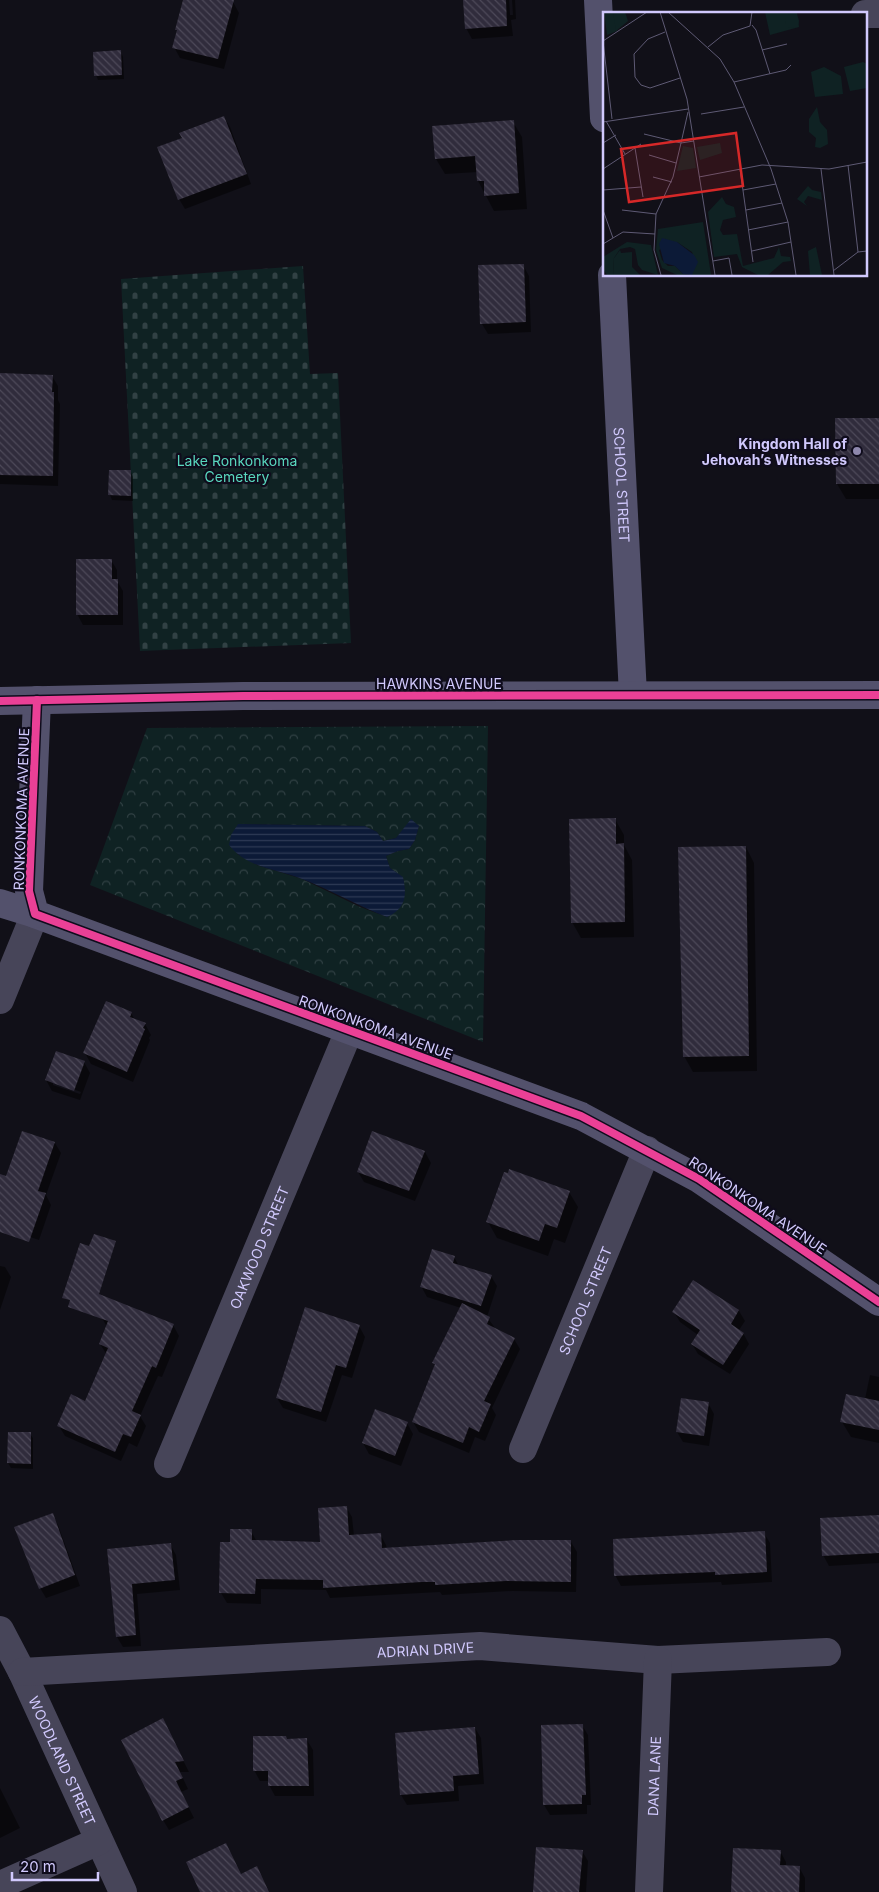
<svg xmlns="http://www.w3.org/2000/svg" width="879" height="1892" viewBox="0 0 879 1892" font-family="Inter,sans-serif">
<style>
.forest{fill:url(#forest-crowns);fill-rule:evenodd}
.cemetery{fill:url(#cemetery-stones)}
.water{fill:url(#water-rules)}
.shadow{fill:#0007;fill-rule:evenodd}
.building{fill:url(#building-back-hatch)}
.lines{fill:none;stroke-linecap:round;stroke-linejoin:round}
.street{stroke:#474559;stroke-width:28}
.secondary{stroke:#53516c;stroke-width:28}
.cycleway-casing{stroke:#0f0c1c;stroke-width:11}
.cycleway{stroke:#ea4096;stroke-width:8}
.poi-dot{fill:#8e88ad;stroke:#0f0c1c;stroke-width:2}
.labels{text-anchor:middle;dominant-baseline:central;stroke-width:4.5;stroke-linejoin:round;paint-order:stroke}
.poi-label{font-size:14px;font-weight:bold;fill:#d1c9fd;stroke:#0f0c1c;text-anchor:end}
.park-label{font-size:14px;fill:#59d8bf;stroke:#0f0c1c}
.street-label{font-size:14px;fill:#d1c9fd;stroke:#0f0c1c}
.inset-road{fill:none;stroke:#5e5a74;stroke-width:1}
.view{fill:#d62828;fill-opacity:0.15;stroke:#d62828;stroke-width:2.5}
.inset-edge{fill:none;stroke:#d1c9fd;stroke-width:2.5}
</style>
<defs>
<pattern id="forest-crowns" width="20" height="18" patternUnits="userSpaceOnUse" patternTransform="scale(1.25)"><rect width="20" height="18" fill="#0f2223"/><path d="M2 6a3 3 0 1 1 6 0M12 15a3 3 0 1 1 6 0" fill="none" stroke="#314144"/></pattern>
<pattern id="cemetery-stones" width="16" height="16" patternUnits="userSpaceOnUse" patternTransform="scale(1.25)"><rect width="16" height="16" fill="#0f2223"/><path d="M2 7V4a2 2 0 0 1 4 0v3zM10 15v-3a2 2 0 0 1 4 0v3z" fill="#314144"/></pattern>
<pattern id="water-rules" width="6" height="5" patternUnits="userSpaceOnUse" patternTransform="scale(1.25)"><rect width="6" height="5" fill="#0c1a37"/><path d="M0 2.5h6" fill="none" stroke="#2e3a55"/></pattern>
<pattern id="building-back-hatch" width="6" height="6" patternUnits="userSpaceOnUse" patternTransform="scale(1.25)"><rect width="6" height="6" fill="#302c3c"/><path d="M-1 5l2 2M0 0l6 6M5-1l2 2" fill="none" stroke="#4d4959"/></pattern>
</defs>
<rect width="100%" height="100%" fill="#111018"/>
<!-- forest -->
<path class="forest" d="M 488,726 L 483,1042 L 90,885 L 147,728 ZM 411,820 L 419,826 L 415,840 L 409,849 L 398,851 L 386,856 L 390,868 L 403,878 C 407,900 403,902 387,917 L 360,907 L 302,879 L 257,865 L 237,854 L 238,824 L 365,826 L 377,832 L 383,841 L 396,838 Z"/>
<!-- cemetery -->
<polygon class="cemetery" points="303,266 310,374 338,373 351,643 140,651 121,279"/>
<!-- water -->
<path class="water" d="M 411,819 L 419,826 L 415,840 L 409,849 L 398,851 L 386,856 L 390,868 L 403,877 C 407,896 406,908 387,917 C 358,906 331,890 302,879 C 276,869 247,868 229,845 L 231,835 L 238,824 L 365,826 L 377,832 L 383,841 L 396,838 Z"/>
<!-- shadow -->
<g class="shadow">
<polygon points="184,0 224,0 233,2 239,13 224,69 180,58 174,47 178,32 176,29"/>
<polygon points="464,0 509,0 510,15 513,15 512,0 515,0 516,19 511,20 513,36 472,39 466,28"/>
<polygon points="121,52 123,57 124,79 98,80 96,75"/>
<polygon points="224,117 230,127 251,184 185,209 179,199 183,138"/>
<polygon points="513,122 522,137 527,209 494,211 478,181 478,172 445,174 436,159"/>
<polygon points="523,265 529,276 531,332 488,334 482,324"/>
<polygon points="0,375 52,376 58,386 58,400 60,404 58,486 0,484"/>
<polygon points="879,419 879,499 846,499 837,484"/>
<polygon points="131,472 133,477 133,501 112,500 110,495"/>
<polygon points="111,560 117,570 117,581 123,591 123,625 83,625 77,614"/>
<polygon points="615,819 624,835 624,845 632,860 634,937 581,938 572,922"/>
<polygon points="746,847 754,863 757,1071 693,1072 684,1056"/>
<polygon points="131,1013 135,1020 145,1024 151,1035 149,1038 150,1040 133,1082 91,1064 85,1053"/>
<path d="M 84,1062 L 90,1073 L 80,1100 L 52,1091 L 46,1080 ZM 53,1082 L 81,1092 L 80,1094 L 53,1085 Z"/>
<polygon points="373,1133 425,1152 431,1163 415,1201 364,1182 358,1172"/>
<polygon points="55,1143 61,1153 46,1195 51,1205 39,1240 0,1227 0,1184"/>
<polygon points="569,1192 578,1207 565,1243 554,1239 548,1256 497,1238 488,1222"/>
<polygon points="454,1257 459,1266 491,1276 497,1286 487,1317 495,1328 514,1339 520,1349 492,1408 496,1415 485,1441 475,1437 469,1453 419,1432 413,1422 436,1366 434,1363 461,1308 427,1297 421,1286"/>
<polygon points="0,1266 5,1267 11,1277 0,1310"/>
<polygon points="739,1311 745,1321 739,1330 743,1333 749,1344 730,1374 698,1354 692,1344 698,1335 680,1322 674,1312"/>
<polygon points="102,1318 173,1325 179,1336 162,1377 158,1376 140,1416 146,1426 137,1447 129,1443 121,1461 65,1436 59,1426 86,1403 107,1355 100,1344 107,1327"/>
<polygon points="359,1326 365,1337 352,1378 342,1375 326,1422 283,1408 277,1398"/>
<polygon points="870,1375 879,1377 879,1443 851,1437 842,1422 865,1399"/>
<polygon points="708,1403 714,1414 709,1446 683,1442 677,1432"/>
<polygon points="407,1423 413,1434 401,1466 369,1454 363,1443"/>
<polygon points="9,1433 30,1434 33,1438 33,1469 11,1468 8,1463"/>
<polygon points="346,1507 352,1517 354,1536 380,1534 386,1545 387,1549 571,1542 577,1552 576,1592 512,1591 442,1595 440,1592 330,1598 326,1590 261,1589 261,1604 227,1603 221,1593 231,1544 251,1531 257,1542 322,1543"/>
<polygon points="52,1514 58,1525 80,1586 46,1598 40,1588"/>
<polygon points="879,1517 879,1563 829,1566 823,1555"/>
<polygon points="764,1533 770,1543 772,1582 722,1585 721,1582 621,1586 615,1575"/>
<polygon points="170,1544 176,1555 180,1590 137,1594 141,1646 123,1647 117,1637 108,1550"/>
<polygon points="582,1725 588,1735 591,1805 587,1805 587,1814 550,1815 544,1805"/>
<polygon points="475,1728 481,1738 484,1784 458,1786 459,1801 407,1805 401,1795 397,1734"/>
<polygon points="168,1730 189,1772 180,1772 188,1789 181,1792 194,1818 169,1830 163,1820"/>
<polygon points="287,1740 307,1740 313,1750 314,1796 275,1796 269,1785 270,1781 260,1781 254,1770"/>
<polygon points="0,1788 20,1828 0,1838"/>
<polygon points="582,1851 588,1861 586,1892 534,1892"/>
<polygon points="780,1851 786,1862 786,1867 799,1867 805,1878 805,1892 733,1892"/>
</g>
<!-- building -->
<g class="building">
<polygon points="183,0 234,0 218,59 172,48 177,30 175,30"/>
<polygon points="463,0 506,0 507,26 465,29"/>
<polygon points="121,50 122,75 94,76 93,52"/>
<polygon points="224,116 247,174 178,200 157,147 182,138 179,133"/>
<polygon points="514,120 519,193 484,196 484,181 477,181 475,156 435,159 432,126"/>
<polygon points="524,264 526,322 480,324 478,265"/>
<polygon points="0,373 53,375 52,392 54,392 53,476 0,475"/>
<polygon points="835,418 879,418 879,484 836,484"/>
<polygon points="109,470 131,470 131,496 108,495"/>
<polygon points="76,559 112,559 112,579 118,579 118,615 76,615"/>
<polygon points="616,818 616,844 624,843 625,922 571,923 569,819"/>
<polygon points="746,846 749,1056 683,1057 678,847"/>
<polygon points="106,1001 132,1012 130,1017 146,1023 143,1028 145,1029 127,1072 83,1053"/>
<polygon points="56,1051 85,1061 74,1091 45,1080"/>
<polygon points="22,1131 55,1142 38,1191 46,1193 29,1242 0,1232 0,1174 6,1176"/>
<polygon points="372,1131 425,1151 409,1191 357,1172"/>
<polygon points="509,1169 570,1191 557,1228 545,1224 539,1241 486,1222 504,1172 508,1173"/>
<polygon points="94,1234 116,1241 99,1294 174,1324 156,1368 152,1366 132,1411 141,1415 131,1437 123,1434 115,1452 57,1426 71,1394 85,1401 108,1348 99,1344 108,1321 68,1307 70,1300 62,1298 80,1243 89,1246"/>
<polygon points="432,1249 455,1256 453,1263 492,1275 481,1306 420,1287"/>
<polygon points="693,1280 739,1310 731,1324 744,1333 723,1365 691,1344 700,1330 672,1312"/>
<polygon points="462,1303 490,1317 487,1324 515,1338 484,1401 491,1404 479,1432 469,1427 463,1443 412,1422 435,1364 432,1363"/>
<polygon points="305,1307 360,1325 346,1368 336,1365 321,1412 276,1398"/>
<polygon points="846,1394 879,1401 879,1430 840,1422"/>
<polygon points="681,1398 709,1402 704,1436 676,1432"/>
<polygon points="375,1409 408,1422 395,1456 362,1443"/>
<polygon points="8,1432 31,1432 31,1464 7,1463"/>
<polygon points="347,1506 349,1535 381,1533 382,1548 517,1540 571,1540 571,1582 506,1581 435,1585 435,1582 422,1582 323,1588 323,1580 256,1579 255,1594 219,1593 220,1542 230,1542 230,1529 252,1529 252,1540 320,1542 318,1508"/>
<polygon points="53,1513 75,1575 39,1589 14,1527"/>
<polygon points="879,1515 879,1553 822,1556 820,1518"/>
<polygon points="765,1531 767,1572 715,1575 715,1572 614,1576 613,1539"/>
<polygon points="171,1543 175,1580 132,1584 136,1635 116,1637 107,1549"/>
<polygon points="163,1718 184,1761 175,1762 183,1778 176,1781 189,1807 162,1821 121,1740"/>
<polygon points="583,1724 586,1795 582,1795 582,1804 543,1805 541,1725"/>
<polygon points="475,1727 479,1774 453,1776 454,1791 400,1795 395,1733"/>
<polygon points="253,1736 286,1736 287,1739 307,1738 309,1786 268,1786 268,1771 253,1771"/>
<polygon points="226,1843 241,1874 257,1866 269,1892 200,1892 186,1862"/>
<polygon points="536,1847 583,1850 579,1892 533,1892"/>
<polygon points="733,1848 781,1850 780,1865 800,1866 799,1892 731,1892"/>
</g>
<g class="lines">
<!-- street -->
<g class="street">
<polyline points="865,14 879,14"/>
<polyline points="0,1000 35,914"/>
<path id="s1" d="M 523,1449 L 647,1150"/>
<path id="s2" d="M 168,1464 L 349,1031"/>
<path id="s3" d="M 0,1630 L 22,1672 L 123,1892"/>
<path id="s4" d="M 22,1672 L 480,1646 L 658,1660 L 827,1652"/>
<polyline points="0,1885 99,1841"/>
<path id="s5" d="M 649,1892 L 658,1660"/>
</g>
<!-- secondary -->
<g class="secondary">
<polyline points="598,0 604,118"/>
<path id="s6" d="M 612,275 L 633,695"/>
<polyline points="37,700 29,891 35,914 581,1116 699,1179 879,1302"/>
<polyline points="0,701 243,696 879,695"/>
<polyline points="0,903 35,914"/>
</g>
<defs>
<g id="cycleway">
<polyline points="37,700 29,891 35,914 581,1116 699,1179 879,1302"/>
<polyline points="0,701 243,696 879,695"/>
</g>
</defs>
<!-- cycleway casing -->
<use href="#cycleway" class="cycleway-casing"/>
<!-- cycleway -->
<use href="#cycleway" class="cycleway"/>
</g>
<!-- markers -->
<circle class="poi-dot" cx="857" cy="451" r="5"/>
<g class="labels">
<!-- poi labels -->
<g class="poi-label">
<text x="847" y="443">Kingdom Hall of<tspan x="847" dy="16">Jehovah’s Witnesses</tspan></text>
</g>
<!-- park labels -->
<g class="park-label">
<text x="237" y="460">Lake Ronkonkoma<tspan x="237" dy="16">Cemetery</tspan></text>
</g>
<!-- street labels -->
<g class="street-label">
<text stroke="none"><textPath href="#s6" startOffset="210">SCHOOL STREET</textPath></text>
<text x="439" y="683">HAWKINS AVENUE</text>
<text transform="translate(21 809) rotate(-88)">RONKONKOMA AVENUE</text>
<text transform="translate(376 1027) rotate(20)">RONKONKOMA AVENUE</text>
<text transform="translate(758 1205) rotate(34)">RONKONKOMA AVENUE</text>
<text stroke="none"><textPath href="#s2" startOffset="235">OAKWOOD STREET</textPath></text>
<text stroke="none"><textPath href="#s1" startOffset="161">SCHOOL STREET</textPath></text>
<text stroke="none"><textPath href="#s4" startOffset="404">ADRIAN DRIVE</textPath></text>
<text stroke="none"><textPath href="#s3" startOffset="145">WOODLAND STREET</textPath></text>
<text stroke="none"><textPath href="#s5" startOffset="116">DANA LANE</textPath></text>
</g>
</g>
<!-- overview -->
<g transform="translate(603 12)">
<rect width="264" height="264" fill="#111018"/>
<path d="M 17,238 L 18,241 L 29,240 L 29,255 L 37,263 L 10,263 L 11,246 Z" fill="#0f2223"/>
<path d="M 1,0 L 12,0 L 14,19 L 4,23 ZM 162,0 L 194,0 L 196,15 L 167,23 ZM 214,95 L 217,110 L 224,118 L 225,132 L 217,136 L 212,135 L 213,126 L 206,120 L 206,107 ZM 80,134 L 90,136 L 93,156 L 74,159 ZM 205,174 L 209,178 L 218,180 L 219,188 L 205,184 L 201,190 L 204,194 L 194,187 ZM 119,185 L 123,192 L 131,195 L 133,205 L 120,208 L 117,218 L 120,223 L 134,222 L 140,254 L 171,246 L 176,235 L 178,244 L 187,245 L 188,249 L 180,250 L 165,263 L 155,263 L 139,255 L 134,242 L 111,245 L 105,200 ZM 100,210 L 108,263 L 74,263 L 59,256 L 53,238 L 55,217 ZM 74,230 L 89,240 L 93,253 L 86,263 L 80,262 L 72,254 L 65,254 L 59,248 L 56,238 ZM 24,230 L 48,233 L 55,263 L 39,258 L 35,253 L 32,237 L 27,235 L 17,237 L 11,246 L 10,263 L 4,263 L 0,257 L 0,245 ZM 213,235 L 219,263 L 207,263 L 205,239 Z" fill="#0f2223" fill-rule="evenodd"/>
<path d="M 10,0 L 22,0 L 25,9 L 13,19 ZM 117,131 L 119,141 L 97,148 L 94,135 Z" fill="#0f2223"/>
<path d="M182 9a7 7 0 1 1 14 0a7 7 0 1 1-14 0ZM 260,50 L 264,52 L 264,76 L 247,79 L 241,55 ZM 221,55 L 238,64 L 240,82 L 212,85 L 208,60 Z" fill="#0f2223"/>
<path d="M 59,226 L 74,230 L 91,243 L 95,250 L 89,263 L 80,262 L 72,254 L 61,251 L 56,232 Z" fill="#0c1a37"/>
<path class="inset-road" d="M 57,0 L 84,87 L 112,263M 65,0 L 117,47 L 131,70 L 168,157 L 185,210 L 193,263M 149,13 L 153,18 L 167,62M 62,20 L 45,27 L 31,42 L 32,65 L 38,73 L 47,76 L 77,66M 105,35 L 120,23 L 147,14 L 149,0M 159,38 L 184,32M 131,70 L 183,58 L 188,53M 98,102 L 141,95M 9,107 L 0,29 L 44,0M 3,109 L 22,142M 0,110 L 85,97M 41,122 L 78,131 L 85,100M 0,131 L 13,123M 32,136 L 40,185M 46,143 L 73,151M 245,153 L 255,240M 0,157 L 38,132M 137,157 L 150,250M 218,157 L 231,263M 50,165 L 69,170M 96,165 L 159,153 L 226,157 L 264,150M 0,178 L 38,175M 140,178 L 173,172M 0,198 L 10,226M 19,198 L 53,202M 143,198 L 179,191M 145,218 L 185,210M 0,232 L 20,220 L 52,222M 149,239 L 188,230M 110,249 L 126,246 L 129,263M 230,259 L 255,240 L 264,239M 58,263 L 51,238 L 53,202 L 70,165 L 78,131 L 91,129"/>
<path class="view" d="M 133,121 L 140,174 L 26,190 L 18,137 Z"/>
<rect width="264" height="264" class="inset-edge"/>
</g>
<!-- scale -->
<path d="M12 1872v8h86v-8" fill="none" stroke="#d1c9fd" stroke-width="2.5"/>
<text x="20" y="1872" font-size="15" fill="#d1c9fd" stroke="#0f0c1c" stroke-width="4" paint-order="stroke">20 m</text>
</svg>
